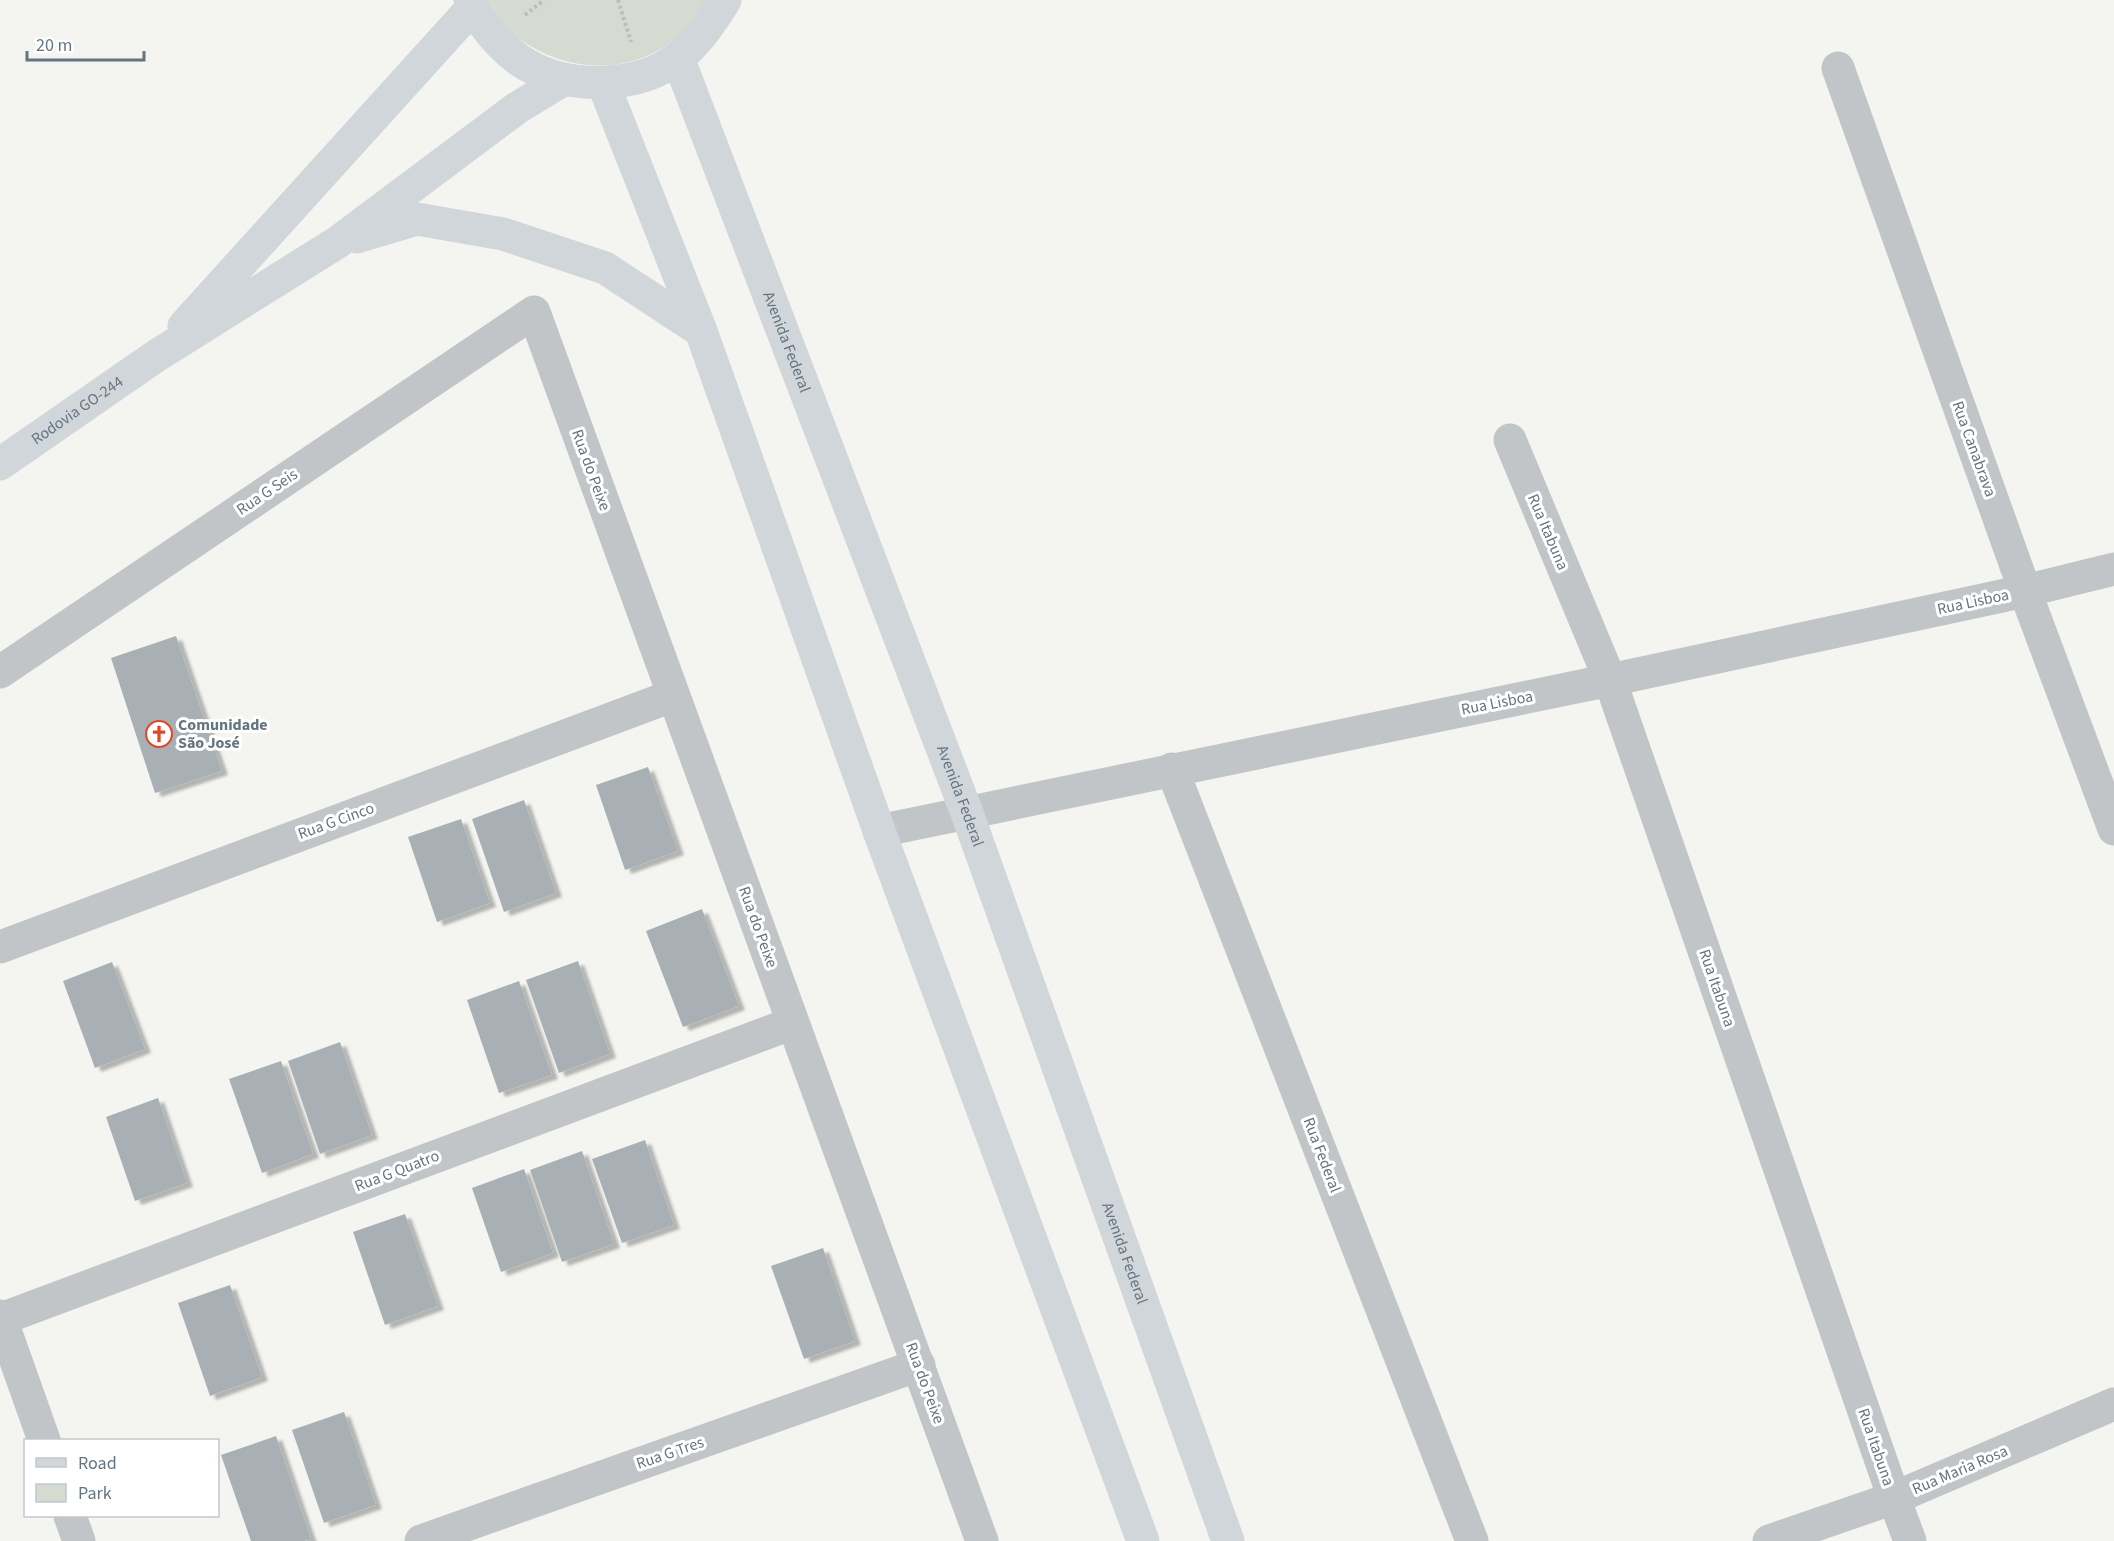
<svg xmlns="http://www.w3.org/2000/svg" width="2114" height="1541" viewBox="0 0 2114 1541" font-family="'Source Sans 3',sans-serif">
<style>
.green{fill:#d5dbd1}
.building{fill:#a9b0b5;filter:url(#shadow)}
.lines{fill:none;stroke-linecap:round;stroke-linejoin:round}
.path{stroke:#bbbdbf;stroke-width:4;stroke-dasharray:3 3;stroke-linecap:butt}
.minor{stroke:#c2c5c8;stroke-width:33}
.secondary{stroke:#d1d6da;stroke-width:33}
.primary{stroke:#d1d6da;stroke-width:33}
.labels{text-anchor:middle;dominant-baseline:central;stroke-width:6;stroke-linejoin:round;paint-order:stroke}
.street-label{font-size:16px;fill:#647581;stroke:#fff}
.poi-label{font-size:16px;font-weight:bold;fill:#647581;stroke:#fff;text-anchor:start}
</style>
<defs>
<filter id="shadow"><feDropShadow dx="6" dy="4" stdDeviation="1.5" flood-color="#0004"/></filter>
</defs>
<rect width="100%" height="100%" fill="#f4f4f0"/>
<!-- green -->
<path class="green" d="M 488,0 L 706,0 C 702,6 699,14 694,20 C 647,79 563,79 509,30 C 501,22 495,10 488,0 Z"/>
<!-- building -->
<g class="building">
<polygon points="176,636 222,771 155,793 111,658"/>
<polygon points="648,767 678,851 625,870 596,785"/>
<polygon points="524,800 556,893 504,912 472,819"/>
<polygon points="461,819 490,903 437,922 408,837"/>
<polygon points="702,909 739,1006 683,1027 646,931"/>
<polygon points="578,961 610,1054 559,1073 526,980"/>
<polygon points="112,962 145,1049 95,1068 63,981"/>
<polygon points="519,981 552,1075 499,1093 467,1000"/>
<polygon points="340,1042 372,1135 320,1154 288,1061"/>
<polygon points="281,1061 313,1154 262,1173 229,1079"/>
<polygon points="158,1098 187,1183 135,1201 106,1117"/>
<polygon points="645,1140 674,1225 622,1243 592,1159"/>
<polygon points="582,1151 614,1244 562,1262 530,1170"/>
<polygon points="524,1169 553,1253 501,1272 472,1188"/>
<polygon points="405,1214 438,1306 385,1325 353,1232"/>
<polygon points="823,1248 855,1341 804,1359 771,1266"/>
<polygon points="230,1285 262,1377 210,1396 178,1303"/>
<polygon points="344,1412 376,1505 324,1523 292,1430"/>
<polygon points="276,1436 311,1539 304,1541 251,1541 221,1455"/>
</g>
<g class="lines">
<!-- path -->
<g class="path">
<polyline points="618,0 631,42"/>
<polyline points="525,15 544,0"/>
</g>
<!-- minor -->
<g class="minor">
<polyline points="1838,68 2025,591 2114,829"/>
<polyline points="1510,440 1610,680 1894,1498 1910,1541"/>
<polyline points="0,672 534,312 982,1541"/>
<polyline points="1172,769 1472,1541"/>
<polyline points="879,831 1610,680 2025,591 2114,569"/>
<polyline points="0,947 672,696"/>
<polyline points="0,1316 44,1440"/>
<polyline points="1,1319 793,1023"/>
<polyline points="70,1516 79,1541"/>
<polyline points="421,1541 919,1365"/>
<polyline points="1769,1541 1894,1498 2114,1404"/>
</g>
<!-- secondary -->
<g class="secondary">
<path id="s1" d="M 678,58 L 967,813 L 1228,1541"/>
<polyline points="603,83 701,331 882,839 1143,1541"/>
</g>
<!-- primary -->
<g class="primary">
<path d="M 470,0 C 473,9 479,16 484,24 C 495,39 510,55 527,65 C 570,90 639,89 679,57 C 699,41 712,21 725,0"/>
<polyline points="357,237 417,219 503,234 605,268 701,331"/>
<polyline points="184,326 473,7"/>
<path id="s2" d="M 0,464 L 156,356 L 338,242 L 517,108 L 563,80"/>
</g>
</g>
<!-- icons -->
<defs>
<symbol id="church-ring" viewBox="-11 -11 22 22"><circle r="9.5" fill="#fff" stroke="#e04825" stroke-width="1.5"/><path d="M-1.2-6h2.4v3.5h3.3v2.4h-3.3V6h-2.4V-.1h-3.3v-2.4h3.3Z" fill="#e04825"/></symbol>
</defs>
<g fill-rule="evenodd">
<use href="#church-ring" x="144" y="719" width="30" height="30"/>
</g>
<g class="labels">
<!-- street labels -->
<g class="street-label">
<text stroke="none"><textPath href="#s1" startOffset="304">Avenida Federal</textPath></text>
<text stroke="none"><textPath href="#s2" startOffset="94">Rodovia GO-244</textPath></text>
<text transform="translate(1974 449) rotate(70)">Rua Canabrava</text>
<text transform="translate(591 470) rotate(70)">Rua do Peixe</text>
<text transform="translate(267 492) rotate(-34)">Rua G Seis</text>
<text transform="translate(1548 532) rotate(67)">Rua Itabuna</text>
<text transform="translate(1973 602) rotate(-12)">Rua Lisboa</text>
<text transform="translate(1497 703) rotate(-11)">Rua Lisboa</text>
<text stroke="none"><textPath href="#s1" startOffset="790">Avenida Federal</textPath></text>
<text transform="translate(336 821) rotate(-20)">Rua G Cinco</text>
<text transform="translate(758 927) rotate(70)">Rua do Peixe</text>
<text transform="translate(1717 988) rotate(71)">Rua Itabuna</text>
<text transform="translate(1322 1155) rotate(69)">Rua Federal</text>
<text transform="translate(397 1171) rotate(-21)">Rua G Quatro</text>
<text stroke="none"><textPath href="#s1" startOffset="1276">Avenida Federal</textPath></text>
<text transform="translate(925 1383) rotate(70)">Rua do Peixe</text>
<text transform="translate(1876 1447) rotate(71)">Rua Itabuna</text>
<text transform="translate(670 1453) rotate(-19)">Rua G Tres</text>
<text transform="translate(1960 1470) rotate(-23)">Rua Maria Rosa</text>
</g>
<!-- poi labels -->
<g class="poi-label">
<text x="178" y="725">Comunidade<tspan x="178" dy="18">São José</tspan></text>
</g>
</g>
<!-- legend -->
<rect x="24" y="1439" width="195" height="78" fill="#ffffff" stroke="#c1c8cd" stroke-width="1.5"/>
<rect x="36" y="1458" width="30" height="9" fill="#d1d6da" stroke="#c1c8cd" stroke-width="1.5"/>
<text x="78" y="1469" font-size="18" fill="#647581">Road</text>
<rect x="36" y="1484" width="30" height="18" fill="#d5dbd1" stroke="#c1c8cd" stroke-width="1.5"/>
<text x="78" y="1499" font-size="18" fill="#647581">Park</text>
<!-- scale -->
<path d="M27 51v9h117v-9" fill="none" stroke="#647581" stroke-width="3"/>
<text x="36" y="51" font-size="18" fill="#647581" stroke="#ffffff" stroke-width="4.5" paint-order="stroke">20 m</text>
</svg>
